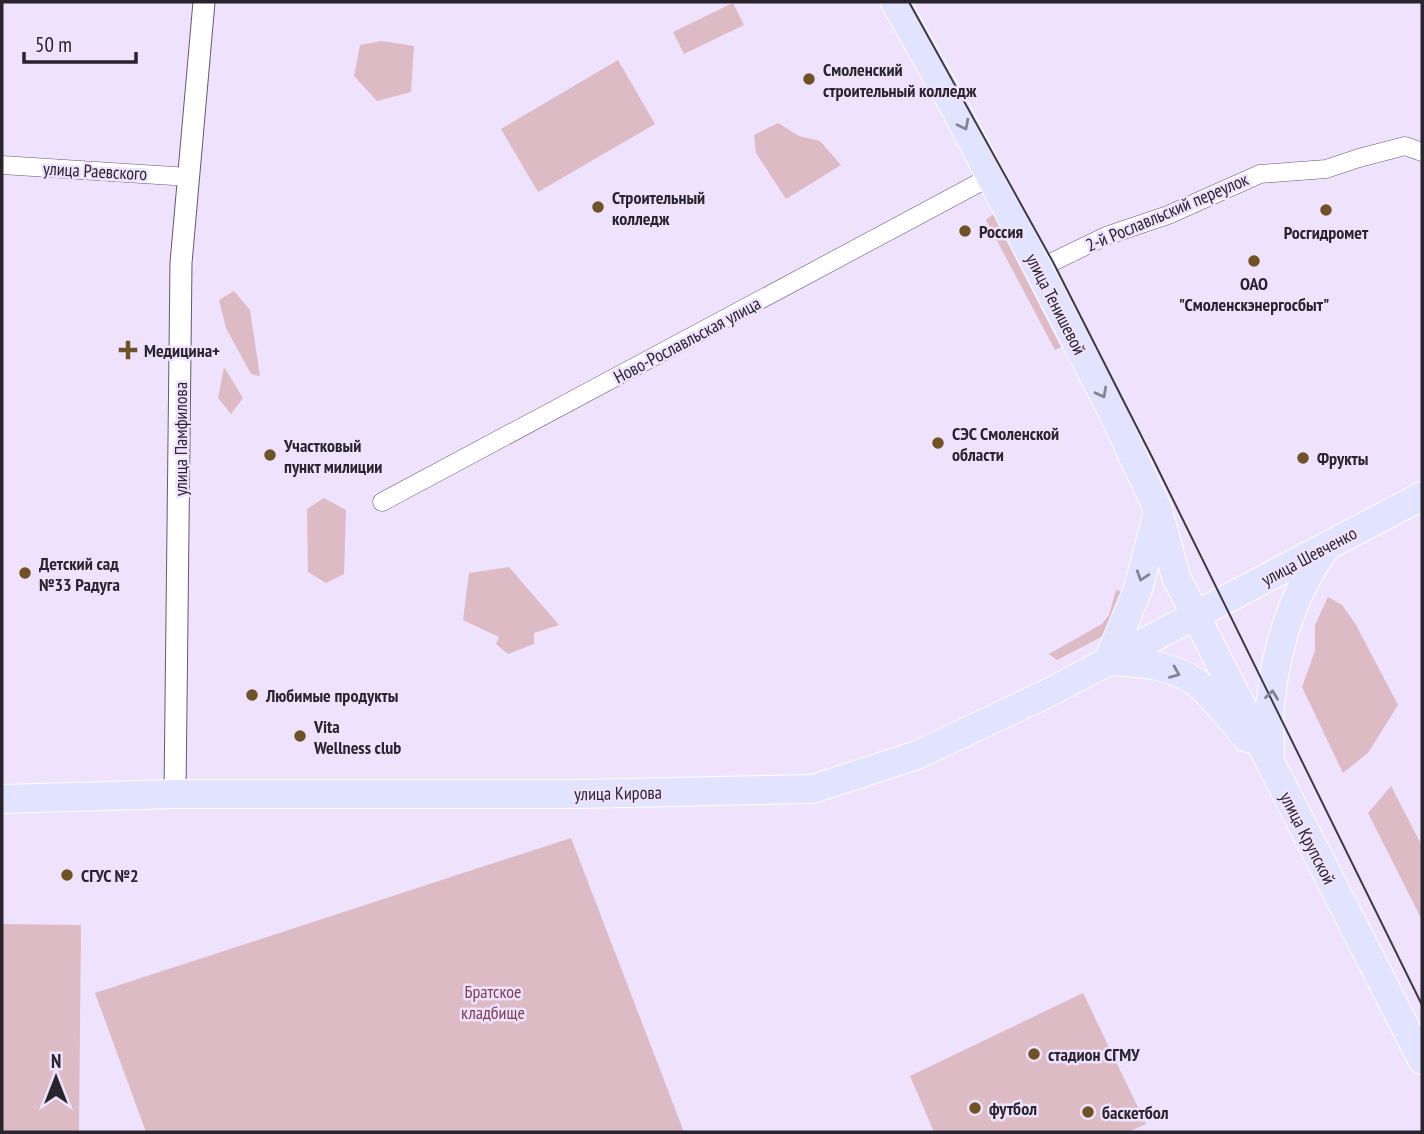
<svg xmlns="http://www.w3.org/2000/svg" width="1424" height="1134" viewBox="0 0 1424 1134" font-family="'PT Sans Narrow',sans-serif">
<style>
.green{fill:#ddbbc5}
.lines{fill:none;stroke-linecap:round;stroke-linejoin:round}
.minor-casing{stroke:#645970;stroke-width:19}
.tertiary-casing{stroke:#645970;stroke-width:23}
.primary-casing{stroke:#fff;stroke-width:30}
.minor{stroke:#fff;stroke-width:18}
.tertiary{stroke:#fff;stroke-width:21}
.primary{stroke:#e1e3ff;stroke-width:28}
.tram{stroke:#3e3844;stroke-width:2}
.oneway{stroke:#858496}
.poi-dot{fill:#6f5226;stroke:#efe2fd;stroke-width:2.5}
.labels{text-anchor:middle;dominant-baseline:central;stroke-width:5;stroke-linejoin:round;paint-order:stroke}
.poi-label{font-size:18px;font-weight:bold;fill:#29242e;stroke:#efe2fd;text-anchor:start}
.street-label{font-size:18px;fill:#29242e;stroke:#efe2fd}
.park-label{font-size:18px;fill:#7e3f56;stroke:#efe2fd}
</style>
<rect width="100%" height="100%" fill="#efe2fd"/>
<!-- green -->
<g class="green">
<polygon points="733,3 744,25 684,54 673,32"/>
<polygon points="382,41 414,46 411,92 377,101 354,76 360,45"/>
<polygon points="618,60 655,124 538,192 501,129"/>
<polygon points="778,123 799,136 820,141 841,165 786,199 756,153 754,135"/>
<polygon points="993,214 1061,347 1055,350 986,220"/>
<polygon points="234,291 250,310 260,376 251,374 226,328 219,300"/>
<polygon points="224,367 243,398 231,414 218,398"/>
<polygon points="324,498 346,510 344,574 326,583 308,572 307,509"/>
<polygon points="509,567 559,625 534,633 534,644 508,654 496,644 499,637 463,620 469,573"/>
<polygon points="1116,590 1129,594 1114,628 1103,636 1057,660 1049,654 1102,624 1109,615"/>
<polygon points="1328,597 1342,605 1356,625 1398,705 1368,753 1343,773 1302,687 1315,651 1315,625"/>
<polygon points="1391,786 1422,846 1422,920 1368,813"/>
<polygon points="571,838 684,1132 146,1132 95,993"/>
<polygon points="2,924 81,925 79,1132 2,1132"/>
<polygon points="1083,993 1146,1124 1128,1132 934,1132 910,1076"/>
</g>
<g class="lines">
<defs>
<g id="minor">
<polyline points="2,165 189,177"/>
<polyline points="1038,269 1106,236 1168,215 1260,174 1326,169 1359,158 1405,146 1422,152"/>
<polyline points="382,502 990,177"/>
</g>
<polyline id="tertiary" points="175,794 181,263 204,2"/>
<g id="primary">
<polyline points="895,2 956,110 1112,411 1158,510 1176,577 1422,1060"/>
<polyline points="1108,661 1138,589 1157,515"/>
<path d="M 1110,661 C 1142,663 1178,665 1203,688 C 1219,703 1232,722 1247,738"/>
<path d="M 1270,757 C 1270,738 1268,717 1271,698 C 1277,643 1294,592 1326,547"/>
<polyline points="2,799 175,794 578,794 813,789 917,755 1046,694 1422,496"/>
</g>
</defs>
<!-- minor casing -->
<use href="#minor" class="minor-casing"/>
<!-- tertiary casing -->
<use href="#tertiary" class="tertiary-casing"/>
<!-- primary casing -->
<use href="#primary" class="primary-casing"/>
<!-- minor -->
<use href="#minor" class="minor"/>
<!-- tertiary -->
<use href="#tertiary" class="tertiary"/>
<!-- primary -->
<use href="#primary" class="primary"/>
<!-- tram -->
<polyline class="tram" points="909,2 1053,262 1153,459 1422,1005"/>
</g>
<!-- one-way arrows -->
<defs><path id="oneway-chevron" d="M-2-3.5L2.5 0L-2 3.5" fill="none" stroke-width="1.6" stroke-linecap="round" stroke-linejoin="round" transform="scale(1.75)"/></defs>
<g class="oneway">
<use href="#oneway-chevron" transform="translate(964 125) rotate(63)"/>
<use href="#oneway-chevron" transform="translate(1102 393) rotate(62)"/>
<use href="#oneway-chevron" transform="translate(1142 576) rotate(108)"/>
<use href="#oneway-chevron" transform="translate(1175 673) rotate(22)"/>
<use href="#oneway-chevron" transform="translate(1272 695) rotate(-83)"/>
</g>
<!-- markers -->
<g class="poi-dot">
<circle cx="809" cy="79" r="7"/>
<circle cx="598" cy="207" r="7"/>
<circle cx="1326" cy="210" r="7"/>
<circle cx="965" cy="231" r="7"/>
<circle cx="1254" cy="261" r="7"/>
<path d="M124.5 339.5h7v7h7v7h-7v7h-7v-7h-7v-7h7z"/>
<circle cx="938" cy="443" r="7"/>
<circle cx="270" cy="455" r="7"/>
<circle cx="1303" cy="458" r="7"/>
<circle cx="25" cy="573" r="7"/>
<circle cx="252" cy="695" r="7"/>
<circle cx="300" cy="736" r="7"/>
<circle cx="67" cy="875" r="7"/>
<circle cx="1034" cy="1054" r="7"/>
<circle cx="975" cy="1108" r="7"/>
<circle cx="1088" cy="1112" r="7"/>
</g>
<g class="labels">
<!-- poi labels -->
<g class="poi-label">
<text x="823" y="69">Смоленский<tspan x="823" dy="21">строительный колледж</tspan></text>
<text x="612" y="197">Строительный<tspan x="612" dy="21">колледж</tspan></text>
<text x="979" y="231">Россия</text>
<text x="1326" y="232" text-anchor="middle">Росгидромет</text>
<text x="1254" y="283" text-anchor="middle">ОАО<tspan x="1254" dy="21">"Смоленскэнергосбыт"</tspan></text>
<text x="144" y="350">Медицина+</text>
<text x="952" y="433">СЭС Смоленской<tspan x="952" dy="21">области</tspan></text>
<text x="284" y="445">Участковый<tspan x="284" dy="21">пункт милиции</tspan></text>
<text x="1317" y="458">Фрукты</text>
<text x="39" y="563">Детский сад<tspan x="39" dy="21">№33 Радуга</tspan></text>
<text x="266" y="695">Любимые продукты</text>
<text x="314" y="726">Vita<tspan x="314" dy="21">Wellness club</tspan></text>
<text x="81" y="875">СГУС №2</text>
<text x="1048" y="1054">стадион СГМУ</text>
<text x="989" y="1108">футбол</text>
<text x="1102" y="1112">баскетбол</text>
</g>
<!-- street labels -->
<g class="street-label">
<text transform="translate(95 171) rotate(3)">улица Раевского</text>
<text transform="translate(1167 212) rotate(-23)">2-й Рославльский переулок</text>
<text transform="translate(1056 304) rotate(63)">улица Тенишевой</text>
<text transform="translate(687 340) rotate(-28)">Ново-Рославльская улица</text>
<text transform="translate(180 439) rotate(-90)">улица Памфилова</text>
<text transform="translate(1309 556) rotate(-28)">улица Шевченко</text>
<text transform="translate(618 793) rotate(-1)">улица Кирова</text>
<text transform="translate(1308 838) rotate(63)">улица Крупской</text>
</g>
<!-- park labels -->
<g class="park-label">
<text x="493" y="991">Братское<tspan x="493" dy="21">кладбище</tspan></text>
</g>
</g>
<!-- border -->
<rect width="1424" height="1134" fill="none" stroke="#29242e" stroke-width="7"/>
<!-- north arrow -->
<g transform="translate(56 1078)" stroke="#efe2fd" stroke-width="5" paint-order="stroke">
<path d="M0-5L12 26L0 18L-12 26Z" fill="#29242e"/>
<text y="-10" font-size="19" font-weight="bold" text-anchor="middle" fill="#29242e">N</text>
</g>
<!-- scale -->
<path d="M24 52v10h112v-10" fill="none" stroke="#29242e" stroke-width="3.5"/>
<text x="35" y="52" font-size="21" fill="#29242e" stroke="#efe2fd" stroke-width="5" paint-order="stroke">50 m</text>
</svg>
